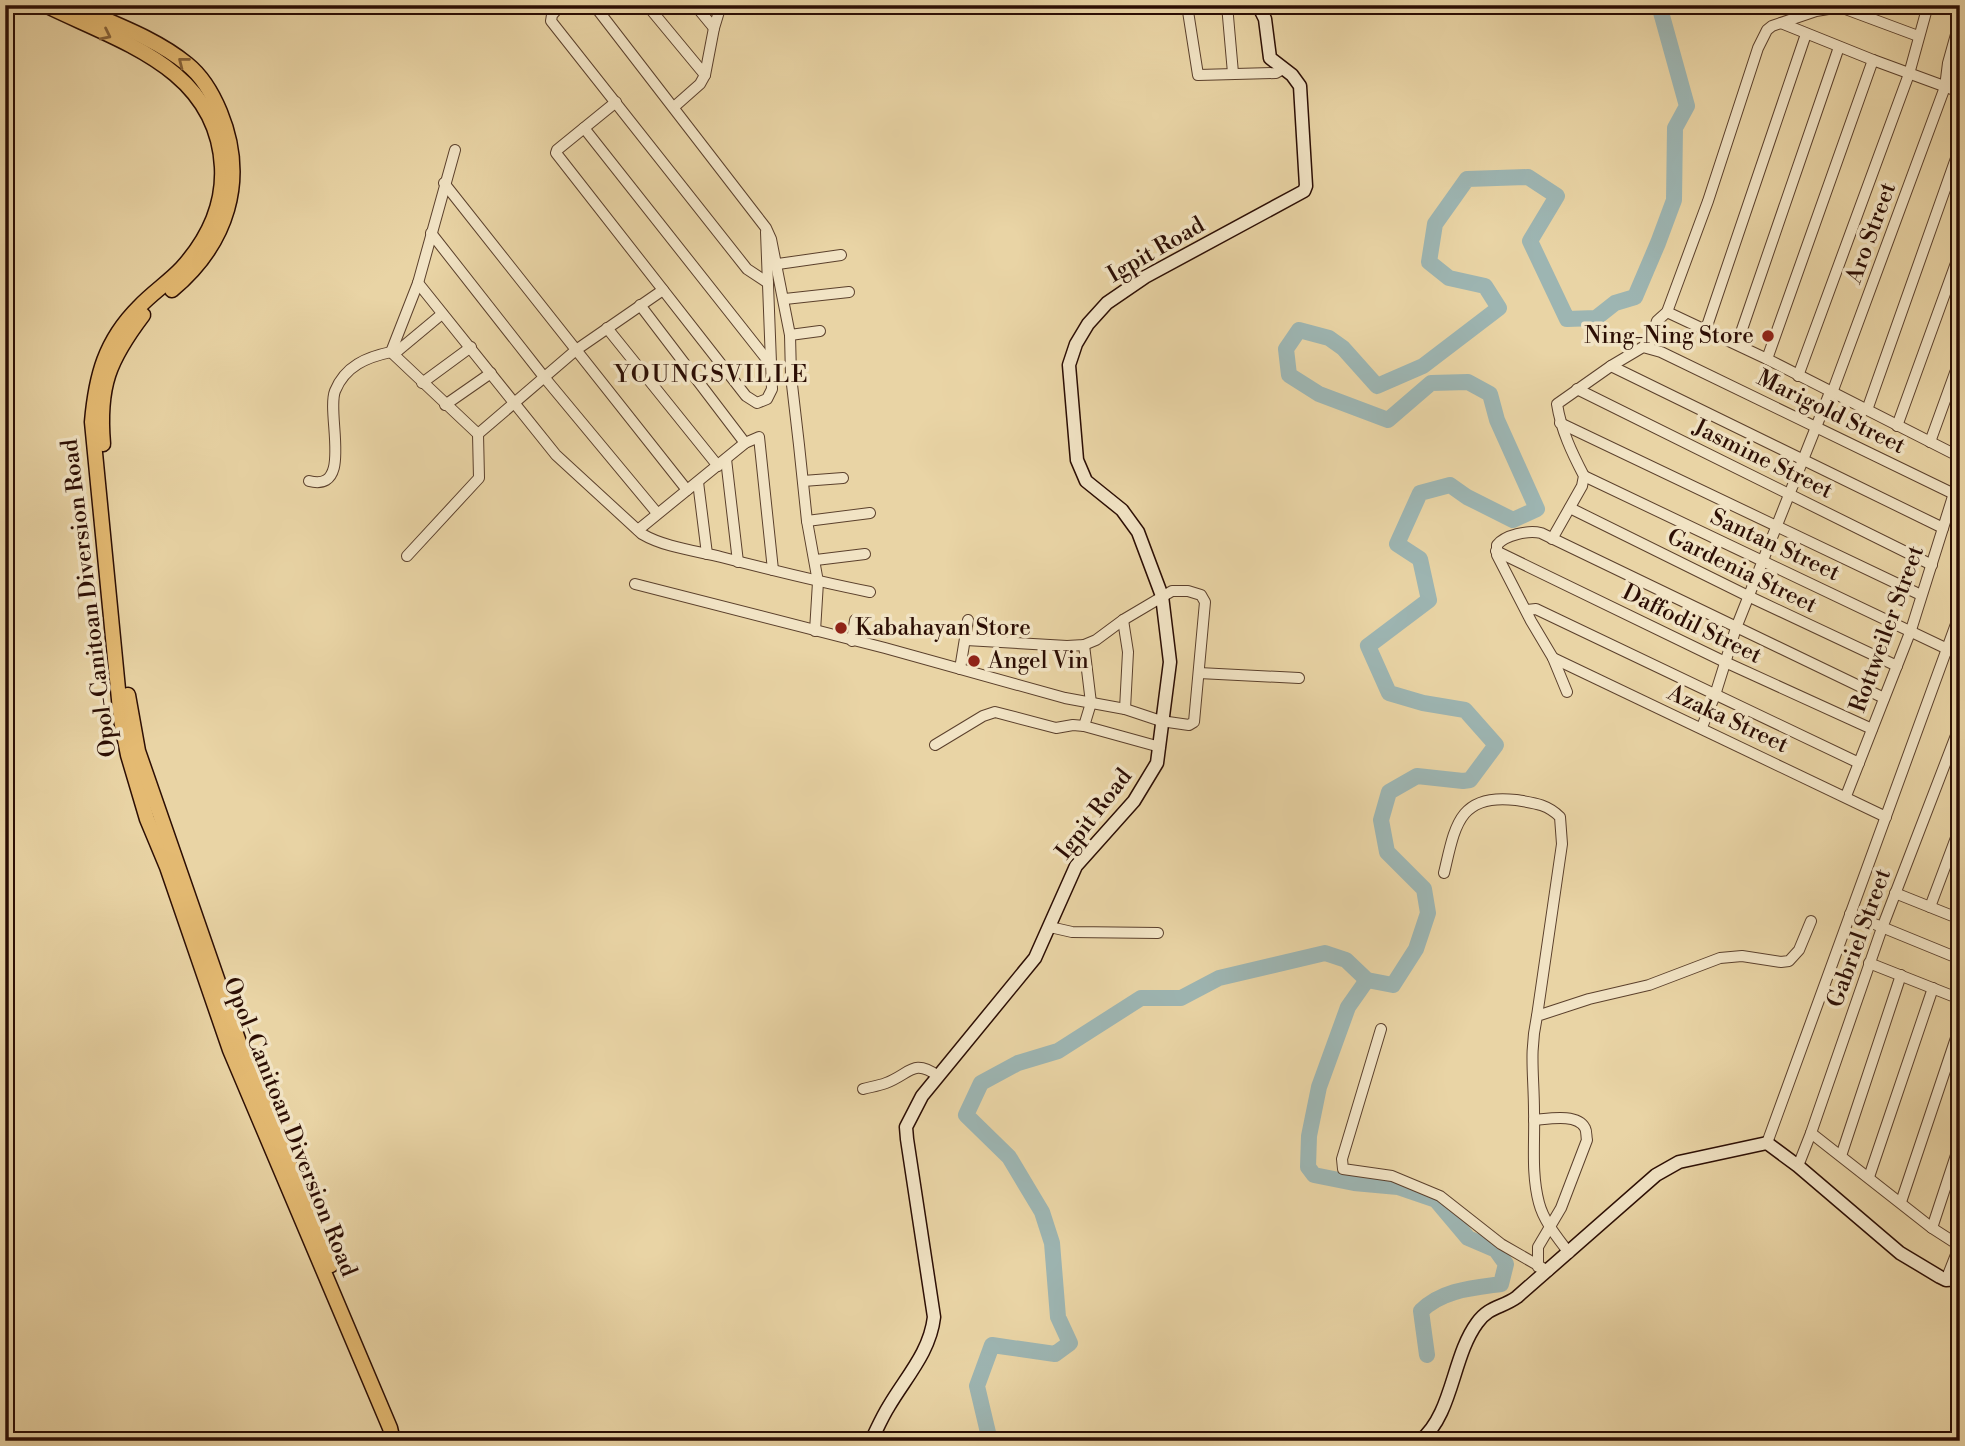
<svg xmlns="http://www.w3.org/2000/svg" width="1965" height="1446" viewBox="0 0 1965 1446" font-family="'Libre Bodoni',serif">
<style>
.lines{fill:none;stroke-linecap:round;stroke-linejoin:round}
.river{stroke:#9db5b2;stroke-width:16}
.street-casing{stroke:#5b402c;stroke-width:12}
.secondary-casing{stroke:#2c0e04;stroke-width:15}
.primary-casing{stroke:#2c0e04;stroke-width:17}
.street{stroke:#f1e3c4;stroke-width:10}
.secondary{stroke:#f1e3c4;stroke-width:12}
.primary{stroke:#e4ba72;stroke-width:14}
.oneway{stroke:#88643b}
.poi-dot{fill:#8f2418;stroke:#f1e3c4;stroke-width:2.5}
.labels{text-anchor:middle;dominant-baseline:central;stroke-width:7;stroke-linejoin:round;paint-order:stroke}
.street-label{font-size:23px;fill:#2c0e04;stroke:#f1e3c4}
.poi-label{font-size:23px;fill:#2c0e04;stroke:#f1e3c4;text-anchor:start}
.neighbourhood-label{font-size:24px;letter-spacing:2px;fill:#2c0e04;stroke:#f1e3c4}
</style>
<rect width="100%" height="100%" fill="#e9d4a5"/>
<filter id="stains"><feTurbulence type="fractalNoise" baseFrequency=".00286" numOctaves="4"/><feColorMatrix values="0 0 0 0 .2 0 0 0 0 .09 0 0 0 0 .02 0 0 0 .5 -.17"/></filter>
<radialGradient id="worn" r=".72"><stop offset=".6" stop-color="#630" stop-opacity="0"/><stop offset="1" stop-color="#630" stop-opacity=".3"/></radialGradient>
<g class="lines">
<!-- river -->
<g class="river">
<path d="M 1367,980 L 1348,1007 L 1319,1087 L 1309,1136 L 1308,1167 L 1314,1175 L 1354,1183 L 1398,1187 L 1436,1200 L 1468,1238 L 1496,1250 L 1506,1264 L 1501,1284 C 1472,1288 1442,1290 1421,1311 L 1427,1355"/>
<polyline points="990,1441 977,1386 992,1345 1055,1354 1070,1343 1058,1317 1052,1243 1042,1212 1009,1157 966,1115 981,1083 1018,1063 1058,1051 1141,998 1181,998 1219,978 1325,953 1346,960 1367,980 1393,985 1416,949 1428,913 1424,889 1387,852 1381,820 1389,792 1417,776 1463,781 1470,780 1496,745 1465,710 1423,703 1389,693 1368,646 1429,600 1420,559 1397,544 1420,493 1450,485 1467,497 1513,520 1537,509 1497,420 1490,394 1468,382 1431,383 1388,420 1319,394 1289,375 1286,349 1299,330 1329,338 1343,348 1377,386 1423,366 1499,308 1485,286 1449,278 1429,262 1435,224 1467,179 1528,177 1557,196 1530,241 1567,319 1596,318 1615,303 1635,297 1658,243 1674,200 1675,128 1687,106 1659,5"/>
</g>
<defs>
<g id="street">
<polyline points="561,5 552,15 551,21 747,269 768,283"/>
<polyline points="594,5 766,228 771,239 790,335 791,376 799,445 807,521 818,582 815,631"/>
<polyline points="647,5 705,75"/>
<polyline points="695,5 714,28"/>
<polyline points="1187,5 1198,75 1276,73 1283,69"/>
<polyline points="1227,5 1233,73"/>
<polyline points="1781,23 1873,60 1960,92"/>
<polyline points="616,102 557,150 556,153 746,396 757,403 767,399 772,389 766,232"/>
<polyline points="674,107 700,84 705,75 714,28 721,5"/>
<polyline points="584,128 772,366"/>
<polyline points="455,150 418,283 391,352 478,434 576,350 663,290"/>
<polyline points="444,183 687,490"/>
<polyline points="431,233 544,377 657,513"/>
<polyline points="778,264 841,255"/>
<path d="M 418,283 L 556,455 L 642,534 C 664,547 696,551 721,557 C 771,570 820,582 870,592"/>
<polyline points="785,299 849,292"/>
<polyline points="640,305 745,443"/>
<polyline points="1667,312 1767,359 1960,457"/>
<polyline points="607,328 718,466"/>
<polyline points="1706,329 1806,34"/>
<polyline points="790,335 820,331"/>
<polyline points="1737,344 1839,47"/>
<polyline points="1648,347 1657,321 1667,312 1708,201 1758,48 1767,30 1772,26 1816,11 1840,7 1918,36"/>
<polyline points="394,354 442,314"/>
<polyline points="1767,359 1873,60"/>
<polyline points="1611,366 1943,528"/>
<polyline points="1798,376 1909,74 1928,5"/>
<polyline points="422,383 471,347"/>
<polyline points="1577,389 1932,565"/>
<polyline points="1832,393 1945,87 1948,63 1960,20"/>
<polyline points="445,405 491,373"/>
<polyline points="1867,410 1960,147"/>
<polyline points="1560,423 1921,595"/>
<polyline points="1897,426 1960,252"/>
<polyline points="1930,442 1960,359"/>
<polyline points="726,459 738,562"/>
<polyline points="1584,476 1960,655"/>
<path d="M 309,481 C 354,493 326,414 335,391 C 345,366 367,357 391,352"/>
<polyline points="803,481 843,478"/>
<polyline points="698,482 707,554"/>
<polyline points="1570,508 1748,596 1897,666"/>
<polyline points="807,521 870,513"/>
<polyline points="638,530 745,443 759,437 773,570"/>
<path d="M 1552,539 L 1582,486 L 1584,476 C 1572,453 1561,430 1557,404 L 1611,366 L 1643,347 L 1661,352 L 1954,494"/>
<polyline points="1496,551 1725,662 1872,729"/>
<polyline points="407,556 479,478 478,434"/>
<polyline points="816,560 865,554"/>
<polyline points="635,584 885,648 1065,698 1125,709 1161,721 1189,725 1194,722 1205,602 1201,595 1188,591 1172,591 1123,620 1096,640 1084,645 1067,646 966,640"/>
<polyline points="1527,610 1536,609 1859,763"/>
<polyline points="1123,620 1128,652 1125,709"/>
<polyline points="852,641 855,620"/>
<polyline points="1084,645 1091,703 1084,726 1160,747"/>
<polyline points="1553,658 1886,817"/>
<polyline points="960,669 968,620"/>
<polyline points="1199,673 1299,678"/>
<path d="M 1567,692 L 1553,658 L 1531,621 L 1497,555 L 1497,545 C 1505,535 1528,530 1541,533 L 1884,698"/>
<polyline points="1702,727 1715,695 1736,628 1830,392"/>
<polyline points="935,745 983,716 995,712 1056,728 1073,725 1084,726"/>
<polyline points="1846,796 1911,630 1960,474"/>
<path d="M 1444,873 C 1455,827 1458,793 1516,800 C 1534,803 1547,804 1560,817 L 1562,844 L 1537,1016"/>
<polyline points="1895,893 1960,919"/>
<polyline points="1930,907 1960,827"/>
<polyline points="1850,914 1960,959"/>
<polyline points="1050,927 1072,932 1158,933"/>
<polyline points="1869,963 1960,999"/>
<polyline points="1381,1029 1342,1159 1343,1169 1392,1176 1440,1196 1501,1244 1548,1271"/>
<path d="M 863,1089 C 870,1087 878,1086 886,1083 C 910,1074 913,1058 938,1076"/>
<path d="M 1534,1120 C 1548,1119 1577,1113 1585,1128 C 1587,1132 1586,1136 1587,1140 L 1561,1208 L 1538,1247 L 1538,1267"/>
<polyline points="1811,1133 1932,1228 1960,1246"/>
<polyline points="1767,1143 1960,613"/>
<polyline points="1841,1156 1901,975"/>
<polyline points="1798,1166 1811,1133 1882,928 1960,725"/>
<polyline points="1869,1177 1933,988"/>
<polyline points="1901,1202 1960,1026"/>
<polyline points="1932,1228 1960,1143"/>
<path d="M 1569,1253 C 1558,1238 1544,1222 1539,1203 C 1531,1173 1535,1142 1534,1112 C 1534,1075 1529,1053 1537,1016 L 1589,999 L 1649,985 L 1720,958 L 1742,956 L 1781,962 L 1789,961 L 1799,950 L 1811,921"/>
<polyline points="1946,1280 1959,1247"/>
</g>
<g id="secondary">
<path d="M 871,1441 C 877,1429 882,1417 889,1406 C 906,1377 930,1352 934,1317 L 907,1139 L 906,1127 L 922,1096 L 1035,958 L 1076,866 L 1134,801 L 1157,763 L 1170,662 L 1162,596 L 1138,532 L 1122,510 L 1086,481 L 1077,460 L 1069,365 L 1076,344 L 1088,324 L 1107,303 L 1145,277 L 1304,191 L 1306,186 L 1300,86 L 1292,75 L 1270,58 L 1265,19 L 1258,5"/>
<path d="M 1420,1441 C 1453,1414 1452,1357 1477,1323 C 1489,1306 1502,1308 1517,1297 L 1656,1175 L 1679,1162 L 1767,1143 L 1798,1166 L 1900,1253 L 1940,1277 L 1946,1280 L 1960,1279"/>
</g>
<g id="primary">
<path d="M 45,5 C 120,42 217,68 222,167 C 224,205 207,240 182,268 C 169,282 152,293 139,307 C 105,341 96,376 92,422 L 121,720 L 128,755 L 147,819 L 167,867 L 230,1050 L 390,1428 L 393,1441"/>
<path d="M 72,5 C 111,23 154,37 187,64 C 202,76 213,95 220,112 C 248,180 227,244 172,290"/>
<path d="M 103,444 C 98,386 109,360 143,315"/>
<polyline points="128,695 138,751 240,1045 331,1265"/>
</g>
</defs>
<!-- street casing -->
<use href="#street" class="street-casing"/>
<!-- secondary casing -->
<use href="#secondary" class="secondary-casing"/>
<!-- primary casing -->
<use href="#primary" class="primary-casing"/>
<!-- street -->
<use href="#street" class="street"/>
<!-- secondary -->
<use href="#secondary" class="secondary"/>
<!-- primary -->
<use href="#primary" class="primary"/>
</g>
<!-- one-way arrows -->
<defs><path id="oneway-chevron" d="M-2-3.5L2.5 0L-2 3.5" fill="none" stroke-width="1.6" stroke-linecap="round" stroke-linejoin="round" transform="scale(1.75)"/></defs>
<g class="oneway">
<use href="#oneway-chevron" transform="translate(106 35) rotate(26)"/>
<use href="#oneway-chevron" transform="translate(183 62) rotate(-142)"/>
</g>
<!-- markers -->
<g class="poi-dot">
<circle cx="1768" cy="336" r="7"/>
<circle cx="841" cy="628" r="7"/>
<circle cx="974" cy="661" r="7"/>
</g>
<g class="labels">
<!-- street labels -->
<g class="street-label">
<text transform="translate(1871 233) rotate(-70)">Aro Street</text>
<text transform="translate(1156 250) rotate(-30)">Igpit Road</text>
<text transform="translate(1831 412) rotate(26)">Marigold Street</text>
<text transform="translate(1763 459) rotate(26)">Jasmine Street</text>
<text transform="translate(1775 545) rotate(25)">Santan Street</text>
<text transform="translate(1742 571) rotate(26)">Gardenia Street</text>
<text transform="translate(89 598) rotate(-97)">Opol-Canitoan Diversion Road</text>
<text transform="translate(1692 624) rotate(26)">Daffodil Street</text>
<text transform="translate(1887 629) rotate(-70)">Rottweiler Street</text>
<text transform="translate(1728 719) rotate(25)">Azaka Street</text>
<text transform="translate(1094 814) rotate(-52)">Igpit Road</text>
<text transform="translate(1859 938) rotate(-70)">Gabriel Street</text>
<text transform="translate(290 1127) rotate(68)">Opol-Canitoan Diversion Road</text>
</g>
<!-- poi labels -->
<g class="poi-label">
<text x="1754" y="336" text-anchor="end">Ning-Ning Store</text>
<text x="855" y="628">Kabahayan Store</text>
<text x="988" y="661">Angel Vin</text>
</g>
<!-- neighbourhood labels -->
<g class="neighbourhood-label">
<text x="712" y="375">YOUNGSVILLE</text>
</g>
</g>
<!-- margin -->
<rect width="1965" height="1446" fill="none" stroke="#e9d4a5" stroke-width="28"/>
<rect x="7" y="7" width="1951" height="1432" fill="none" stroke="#2c0e04" stroke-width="3.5"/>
<rect x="14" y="14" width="1937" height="1418" fill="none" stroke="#2c0e04" stroke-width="2"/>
<rect width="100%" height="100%" filter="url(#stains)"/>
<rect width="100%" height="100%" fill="url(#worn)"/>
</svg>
